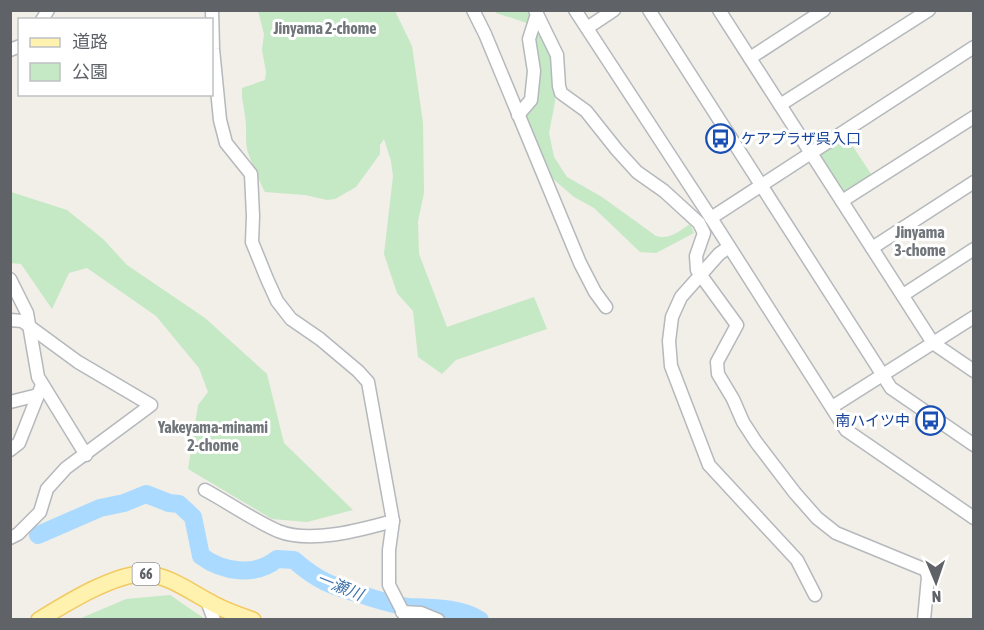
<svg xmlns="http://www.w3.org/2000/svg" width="984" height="630" viewBox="0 0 984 630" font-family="'Asap Condensed','Noto Sans JP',sans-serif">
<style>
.green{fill:#c5e8c5}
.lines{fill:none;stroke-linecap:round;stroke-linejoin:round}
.river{stroke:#aadaff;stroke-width:18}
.minor-casing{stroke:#b5b8bc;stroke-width:15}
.major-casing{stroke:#f2c960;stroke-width:18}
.minor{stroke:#fff;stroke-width:12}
.major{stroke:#fff2af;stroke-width:15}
.labels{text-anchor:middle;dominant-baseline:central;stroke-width:6;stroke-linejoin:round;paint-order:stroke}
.shield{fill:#fff;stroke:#8f9295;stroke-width:1.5}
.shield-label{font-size:14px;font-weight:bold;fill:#5f6368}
.transit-label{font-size:15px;fill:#164399;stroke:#fff;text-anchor:start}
.neighbourhood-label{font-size:16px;font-weight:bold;fill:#70757a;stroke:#fff}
.water-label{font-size:16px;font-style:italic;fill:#4174aa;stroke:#fff}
</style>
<rect width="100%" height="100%" fill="#f1efe8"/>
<!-- green -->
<g class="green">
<path d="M 258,11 L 395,11 L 412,46 L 423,123 L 424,193 L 418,221 L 419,254 L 447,327 L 534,297 L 547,329 L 456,360 L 442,374 L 418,357 L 413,311 L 397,293 L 384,254 L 393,176 L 391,161 L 384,139 L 380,145 L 380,154 L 356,187 L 335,199 L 327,200 L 305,195 L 265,192 C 262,187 248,155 247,149 C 245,138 247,127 245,116 C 244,106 241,98 242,88 L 265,80 L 266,72 L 262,50 L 264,34 Z"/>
<path d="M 495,11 L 527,11 L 541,31 L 555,64 L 555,102 L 549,133 L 554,157 L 567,177 L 602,197 L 656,236 C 670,240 679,231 690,224 L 694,233 L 656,253 L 640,252 L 594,208 L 574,197 L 545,172 L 523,118 L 532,104 L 531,29 L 527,23 L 496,13 Z"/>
<polygon points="844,133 875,180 842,201 811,153"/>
<polygon points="11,192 67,210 103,239 127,265 205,318 267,374 284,443 353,510 307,522 272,519 188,469 198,405 208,392 199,368 156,316 87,268 69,273 52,309 21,264 11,263"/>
<polygon points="170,595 205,619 79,619 126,599"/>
</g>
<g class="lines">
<!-- river -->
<path class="river" d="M 38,535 L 100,508 L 124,503 L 146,494 L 169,503 L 179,504 L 193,517 L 201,556 C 223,572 255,577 277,559 L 294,560 C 322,585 338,587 372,598 C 385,602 395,605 408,607 C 431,608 460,607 480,620"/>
<defs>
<g id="minor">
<polyline points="212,10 213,49 220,120 226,143 251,174 253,216 252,242 267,279 277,301 291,319 320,339 358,371 368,382 393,521 389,550 389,585 407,620"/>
<polyline points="473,10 485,34 580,263 595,292 606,307"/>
<polyline points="535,10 557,55 559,86 561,93 586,111 617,150 637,172 664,191 699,223 704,233 696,256 697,270 737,325 717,362 718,374 733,399 743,422 756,442 795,493 817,518 836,533 926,570 928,577 924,620"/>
<polyline points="575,10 711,218 846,430 974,518"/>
<polyline points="649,10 891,388 974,445"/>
<polyline points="719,10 933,343 974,371"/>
<polyline points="42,20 48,10"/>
<polyline points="587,28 614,10"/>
<polyline points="10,50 20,46"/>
<polyline points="750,58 824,10"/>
<polyline points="780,105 929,10"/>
<polyline points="518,115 531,100 534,71 529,39 537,14"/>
<polyline points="842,201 974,117"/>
<polyline points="711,218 974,47"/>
<polyline points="729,247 719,254 681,297 672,317 669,341 671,366 709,465 797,560 815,595"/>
<polyline points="872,248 974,182"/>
<polyline points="10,279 27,313 38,377 86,455"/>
<polyline points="903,295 974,249"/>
<polyline points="10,320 22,321 78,362 151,405 66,468 47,489 40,512 18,534 10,538"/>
<polyline points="10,402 38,395"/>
<polyline points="832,407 974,317"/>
<polyline points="10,450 19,443 42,385"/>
<path d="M 205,490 C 229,503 253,520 278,531 C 310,544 361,530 393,521"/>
<polyline points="207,601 214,620"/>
<polyline points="402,612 421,613 438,620"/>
</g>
<path id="major" d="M 39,620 C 65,604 116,572 146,574 C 168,575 191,592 210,602 C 223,610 238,615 253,620"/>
</defs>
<!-- minor casing -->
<use href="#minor" class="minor-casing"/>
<!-- major casing -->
<use href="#major" class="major-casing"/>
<!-- minor -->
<use href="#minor" class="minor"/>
<!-- major -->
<use href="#major" class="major"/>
</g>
<!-- icons -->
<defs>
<symbol id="bus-ring" viewBox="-11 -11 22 22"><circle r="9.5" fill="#fff" stroke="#1a4fb4" stroke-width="1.5"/><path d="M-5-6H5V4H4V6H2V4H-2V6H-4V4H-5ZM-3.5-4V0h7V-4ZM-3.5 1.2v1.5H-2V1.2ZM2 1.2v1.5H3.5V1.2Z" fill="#1a4fb4"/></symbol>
</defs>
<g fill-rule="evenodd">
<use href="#bus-ring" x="704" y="122" width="33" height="33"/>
<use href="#bus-ring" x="914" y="404" width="33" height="33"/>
</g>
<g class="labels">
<!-- shield labels -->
<rect class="shield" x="132.5" y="563" width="27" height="22" rx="4.5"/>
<g class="shield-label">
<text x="146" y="574">66</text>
</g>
<!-- transit labels -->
<g class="transit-label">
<text x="741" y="138">ケアプラザ呉入口</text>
<text x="910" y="420" text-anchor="end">南ハイツ中</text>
</g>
<!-- neighbourhood labels -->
<g class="neighbourhood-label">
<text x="325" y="28">Jinyama 2-chome</text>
<text x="920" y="232">Jinyama<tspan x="920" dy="18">3-chome</tspan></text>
<text x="213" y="427">Yakeyama-minami<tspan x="213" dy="18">2-chome</tspan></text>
</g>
<!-- water labels -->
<g class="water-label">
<text transform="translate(340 586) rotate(22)">一瀬川</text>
</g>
</g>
<!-- border -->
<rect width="984" height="630" fill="none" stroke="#5f6368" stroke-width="24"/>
<!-- legend -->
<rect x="18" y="18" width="195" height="78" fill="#ffffff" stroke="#bfc1c3" stroke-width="1.5"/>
<rect x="30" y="38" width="30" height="9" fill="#fff2af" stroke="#bfc1c3" stroke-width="1.5"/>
<text x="72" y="48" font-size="18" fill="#5f6368">道路</text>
<rect x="30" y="63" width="30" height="18" fill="#c5e8c5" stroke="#bfc1c3" stroke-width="1.5"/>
<text x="72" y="78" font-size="18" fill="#5f6368">公園</text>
<!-- north arrow -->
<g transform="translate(936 582) rotate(178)" stroke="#ffffff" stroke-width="4.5" paint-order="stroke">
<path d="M0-4.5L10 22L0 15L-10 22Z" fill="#5f6368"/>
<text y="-9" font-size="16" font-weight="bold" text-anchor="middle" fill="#5f6368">N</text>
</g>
</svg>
